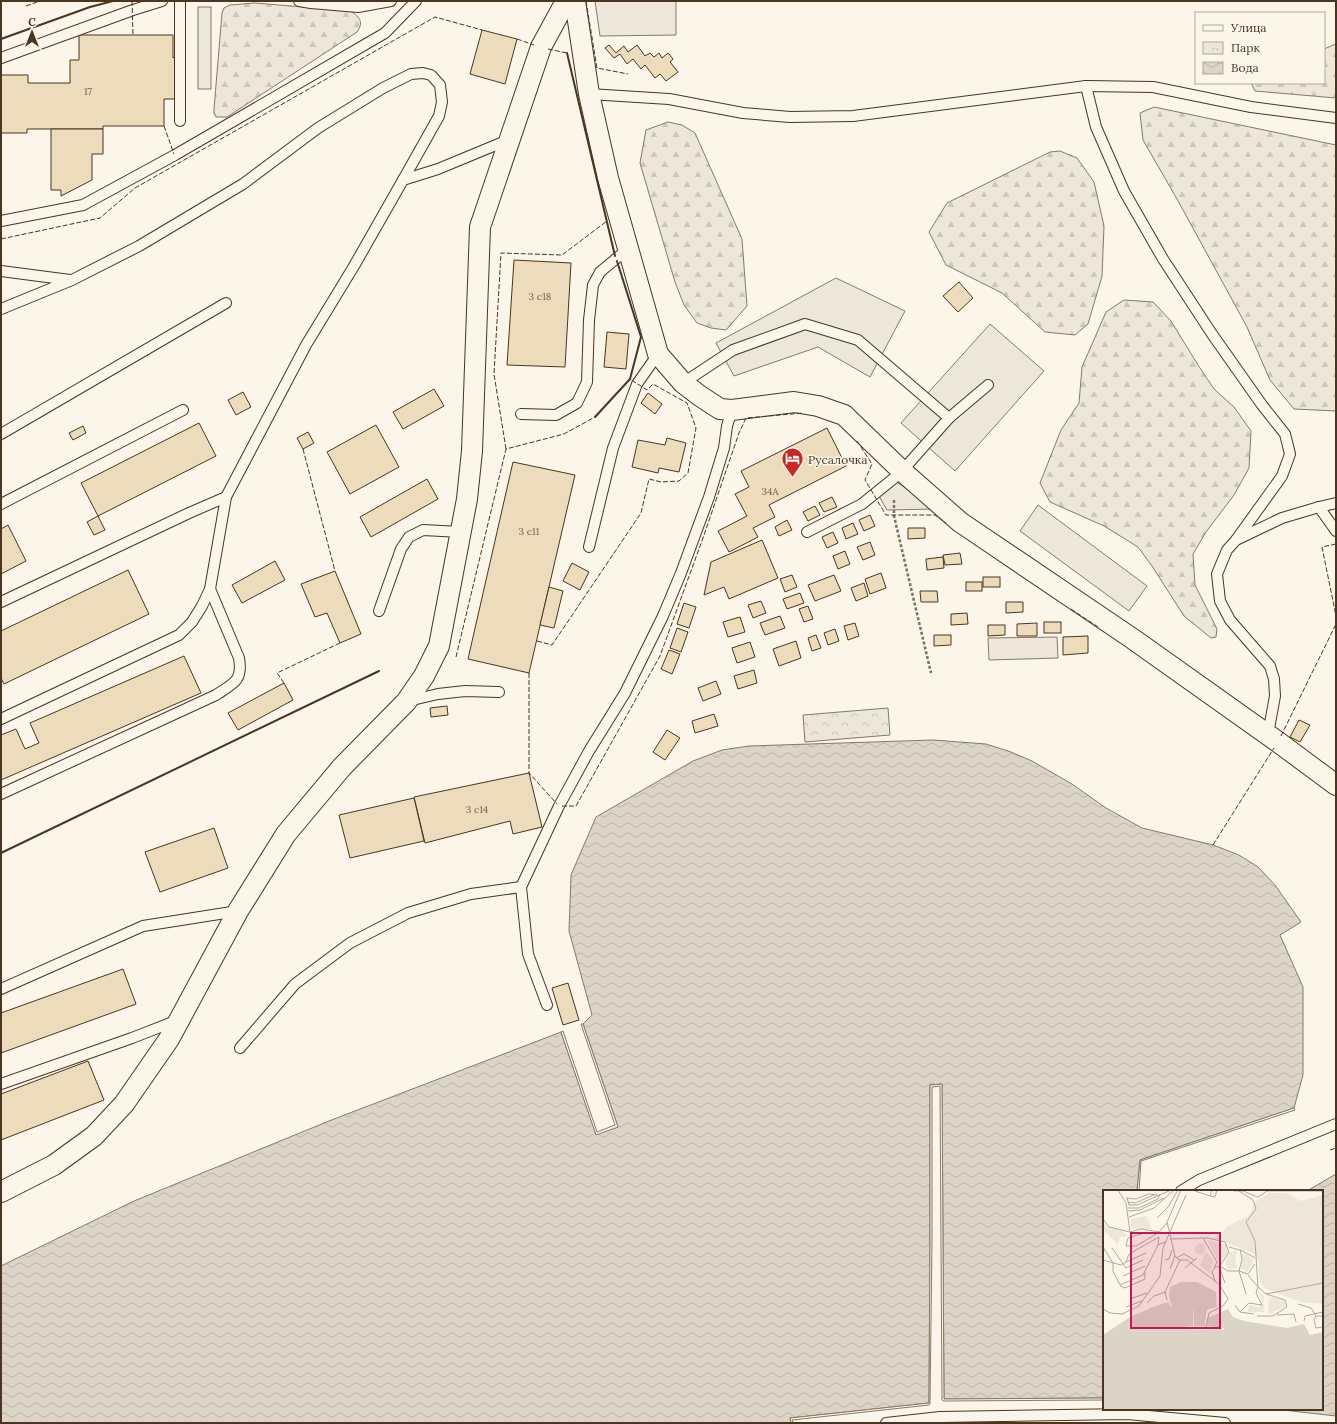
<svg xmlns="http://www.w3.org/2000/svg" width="1337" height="1424" viewBox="0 0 1337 1424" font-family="Lora,serif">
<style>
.forest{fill:url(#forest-firs);stroke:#887966}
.park{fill:url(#park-crowns);stroke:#887966}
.pitch{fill:#ede6d9;stroke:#887966}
.parking{fill:#ede7d9;stroke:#887966}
.water{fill:url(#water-waves);stroke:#887966}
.pier{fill:#fbf6e9;stroke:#887966}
.building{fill:#ecdcbc;stroke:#4a3520}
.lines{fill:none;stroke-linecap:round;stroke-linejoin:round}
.service-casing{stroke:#4a3520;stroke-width:12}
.minor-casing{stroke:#4a3520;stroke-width:22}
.path{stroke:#7f6f5c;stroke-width:2.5;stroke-dasharray:3 2;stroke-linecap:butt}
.service{stroke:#fbf6e9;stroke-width:10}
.minor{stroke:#fbf6e9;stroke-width:20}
.fence{stroke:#4a3520;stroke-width:1;stroke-dasharray:5 2;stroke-linecap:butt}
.wall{stroke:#4a3520;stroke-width:2}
.labels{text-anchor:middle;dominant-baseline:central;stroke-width:3;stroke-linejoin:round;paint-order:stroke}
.number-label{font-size:10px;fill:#725f47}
.poi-label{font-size:12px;fill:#4a3520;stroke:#fbf6e9;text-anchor:start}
.inset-road{fill:none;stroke:#b4a999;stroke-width:1}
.view{fill:#c2185b;fill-opacity:0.15;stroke:#c2185b;stroke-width:2}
.inset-edge{fill:none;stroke:#4a3520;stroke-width:2}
</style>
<defs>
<pattern id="forest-firs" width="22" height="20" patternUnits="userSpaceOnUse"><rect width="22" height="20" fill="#ede6d9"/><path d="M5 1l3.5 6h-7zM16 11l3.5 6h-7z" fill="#cdc6ba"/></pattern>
<pattern id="park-crowns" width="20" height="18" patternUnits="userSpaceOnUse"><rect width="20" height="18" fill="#ede6d9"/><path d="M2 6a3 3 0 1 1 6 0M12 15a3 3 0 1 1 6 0" fill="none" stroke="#cdc6ba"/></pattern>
<pattern id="water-waves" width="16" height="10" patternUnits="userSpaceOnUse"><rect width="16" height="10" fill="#dcd4c6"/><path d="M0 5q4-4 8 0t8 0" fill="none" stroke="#beb7aa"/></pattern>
</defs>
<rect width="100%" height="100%" fill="#fbf6e9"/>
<!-- forest -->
<g class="forest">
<path d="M 255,3 L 351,11 C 360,18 364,22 357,32 L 227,117 L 216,117 L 214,113 L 214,109 L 222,13 L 224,8 L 230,5 Z"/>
<polygon points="1336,44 1336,98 1255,91 1251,83 1324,83 1324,49"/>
<polygon points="1154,107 1336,145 1336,411 1294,409 1270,380 1247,327 1177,199 1143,140 1140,113"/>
<polygon points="668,122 682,125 695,133 742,239 747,306 726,330 711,328 697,323 684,305 675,282 640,163 646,130"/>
<polygon points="1060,151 1077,158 1094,182 1104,226 1102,276 1088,324 1075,335 1045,332 1002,293 946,265 929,232 947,203 1050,152"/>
<polygon points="1124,300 1153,302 1171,321 1198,365 1214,389 1234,407 1251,431 1249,468 1234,495 1206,532 1193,554 1195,585 1217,629 1216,637 1211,638 1184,616 1152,566 1138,547 1104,526 1050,502 1040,483 1061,430 1079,403 1082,367 1106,312"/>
</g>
<!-- park -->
<polygon class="park" points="888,708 890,735 805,742 803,715"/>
<!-- pitch -->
<polygon class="pitch" points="1057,637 1058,658 989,660 988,638"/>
<!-- parking -->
<g class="parking">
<polygon points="595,1 676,1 676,35 600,36"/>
<rect x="198" y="7" width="13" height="82"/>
<polygon points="836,278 905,311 870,377 818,347 734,376 716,343"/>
<polygon points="990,324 1044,371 955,471 901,423"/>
<polygon points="897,482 935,509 887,510 879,496"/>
<polygon points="1038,505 1147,586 1129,611 1020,531"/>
</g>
<!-- water -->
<g class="water">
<polygon points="933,740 986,744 1011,752 1032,761 1072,784 1106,808 1142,828 1213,845 1239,855 1258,867 1275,885 1301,922 1280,935 1303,987 1303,1075 1294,1108 1140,1160 1137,1191 1104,1191 1104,1398 944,1399 942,1084 930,1085 930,1240 929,1403 790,1418 791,1423 1,1423 1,1266 134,1201 329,1121 561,1032 596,1134 618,1127 583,1024 592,1015 569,931 571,875 596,817 693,761 722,750 749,746"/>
<polygon points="1336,1174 1336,1416 1274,1409 1322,1409 1322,1191 1307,1191"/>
</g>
<!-- pier -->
<g class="pier">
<polygon points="581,1024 583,1024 618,1127 596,1135 561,1032 563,1031 597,1132 615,1125"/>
<polygon points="942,1084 944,1399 1104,1398 1104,1400 944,1401 942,1400 940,1086 932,1087 932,1240 930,1404 929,1405 792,1420 793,1423 791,1423 790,1418 929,1403 930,1240 930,1085"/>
<polygon points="1294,1108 1295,1110 1141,1161 1139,1191 1137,1191 1140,1160"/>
</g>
<!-- building -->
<g class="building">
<polygon points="482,30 517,39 505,84 470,74"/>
<polygon points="79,35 173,35 173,58 175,56 175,99 164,99 164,126 103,126 103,129 27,129 27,133 1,133 1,75 28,75 28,83 70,83 70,60 79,60"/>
<polygon points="609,45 616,53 624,46 628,52 637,45 645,56 650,53 654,57 659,53 662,58 668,53 673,59 670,62 678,72 666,81 660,74 655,78 645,65 641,69 633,59 627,64 620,54 614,58 605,48"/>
<polygon points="51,129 103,129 103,154 92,154 92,180 61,196 61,190 51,190"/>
<polygon points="514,260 571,263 565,367 507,365"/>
<polygon points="959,282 973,298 958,312 943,296"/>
<polygon points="607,332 629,334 626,369 604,367"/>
<polygon points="434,389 444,406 403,429 393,412"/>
<polygon points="243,392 251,407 236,415 228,400"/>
<polygon points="648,393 662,404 655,414 641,403"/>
<polygon points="199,423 216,456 98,516 81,483"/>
<polygon points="376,425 399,467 350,494 327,452"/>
<polygon points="83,426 86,433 73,440 69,433"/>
<polygon points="827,428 846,466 769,505 775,517 753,528 758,537 729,552 718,531 747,516 735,494 749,487 741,471"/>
<polygon points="308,432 314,443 303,449 297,438"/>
<polygon points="667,438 686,443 679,472 659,468 658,473 632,467 638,440 665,445"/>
<polygon points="513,462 575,475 529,673 468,659"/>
<polygon points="427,479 438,499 371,537 360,517"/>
<polygon points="832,497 837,507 824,512 819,503"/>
<polygon points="815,506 820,515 808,521 803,512"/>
<polygon points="870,515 875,526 864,531 859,520"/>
<polygon points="98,516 105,530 94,535 87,522"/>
<polygon points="787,520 792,530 779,536 775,527"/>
<polygon points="853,523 858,534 846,539 842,528"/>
<polygon points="8,525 26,561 1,574 1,529"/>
<polygon points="908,528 925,528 925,538 908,539"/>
<polygon points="833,532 838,543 827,548 822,537"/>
<polygon points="762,540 778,578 729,599 724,587 704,595 711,562"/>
<polygon points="870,542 875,555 863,560 857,547"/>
<polygon points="845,551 850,564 838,569 833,556"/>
<polygon points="960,553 962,564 945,565 943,555"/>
<polygon points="943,557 944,568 927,570 926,559"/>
<polygon points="275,561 285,580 242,603 232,585"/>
<polygon points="572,563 589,572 580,590 563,581"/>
<polygon points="128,570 149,614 4,684 1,678 1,631"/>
<polygon points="335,571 361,634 340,643 327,613 315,617 301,584"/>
<polygon points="881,573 886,588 870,594 865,579"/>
<polygon points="792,575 797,587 785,592 780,579"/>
<polygon points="834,575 841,591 815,601 808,585"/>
<rect x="983" y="577" width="17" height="10"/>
<rect x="966" y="582" width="16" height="9"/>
<polygon points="864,583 868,596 856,601 851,588"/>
<polygon points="549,587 563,591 554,628 540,625"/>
<polygon points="920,591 937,591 938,602 921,602"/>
<polygon points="800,593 804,603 787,609 783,599"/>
<polygon points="761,601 766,613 753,618 748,605"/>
<polygon points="1006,602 1023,602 1023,612 1006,613"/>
<polygon points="684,603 696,607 689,628 677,624"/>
<polygon points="808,606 813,619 804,622 799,609"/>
<polygon points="967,613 968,624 951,625 951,614"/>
<polygon points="780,616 785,628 765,635 760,623"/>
<polygon points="740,617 745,632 728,637 723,622"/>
<rect x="1044" y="622" width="17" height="11"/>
<polygon points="855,623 859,636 848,640 844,626"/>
<polygon points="1037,623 1037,636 1017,636 1017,624"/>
<polygon points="988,625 1005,625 1005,635 988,636"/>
<polygon points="677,628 688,632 681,652 670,648"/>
<polygon points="835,629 839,641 828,645 824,633"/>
<polygon points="816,635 821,648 812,651 808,638"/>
<polygon points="934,635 951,635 951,645 934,646"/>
<polygon points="1088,636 1088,653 1063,655 1063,637"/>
<polygon points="796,641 801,658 779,666 773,649"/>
<polygon points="750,642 755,657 737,663 732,648"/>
<polygon points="669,650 680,654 672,674 661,669"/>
<polygon points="184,656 201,693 1,780 1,735 16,729 25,749 39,743 30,723"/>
<polygon points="754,670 757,683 738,689 734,676"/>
<polygon points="716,681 721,694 703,701 698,688"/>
<polygon points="284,683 293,700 238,730 228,713"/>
<polygon points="447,706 448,715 431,717 430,708"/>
<polygon points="714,714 718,726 695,733 692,721"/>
<polygon points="1299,720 1310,725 1300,742 1290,737"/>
<polygon points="667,730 680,738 665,760 653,752"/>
<polygon points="529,773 542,827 513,834 510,821 425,843 414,797"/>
<polygon points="414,798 424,841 350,858 339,815"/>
<polygon points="214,828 228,868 160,892 145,852"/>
<polygon points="123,969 136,1004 1,1053 1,1013"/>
<polygon points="568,983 579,1020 563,1025 552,988"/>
<polygon points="88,1061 104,1100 1,1140 1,1094"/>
</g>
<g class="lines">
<defs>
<g id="service">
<polyline points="180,1 180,121"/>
<polyline points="299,1 311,3 358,7 391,1"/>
<polyline points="1,58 133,10 162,1"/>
<polyline points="1086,86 1096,127 1124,191 1163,259 1212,334 1262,405 1285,434 1290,454 1282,476 1236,540"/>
<polyline points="589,94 669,99 743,113 790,117 853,116 1086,86 1153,87 1251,107 1336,118"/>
<polyline points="1,221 83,205 175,155 385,33 416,1"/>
<polyline points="1,271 70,280"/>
<polyline points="1,309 72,280 139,246 243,184 318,128 383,88 411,74 423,73 431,75 440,85 442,102 439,116 403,180"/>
<polyline points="683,383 733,350 805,324 858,340 949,418"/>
<polyline points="521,414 556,415 577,403 587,382 589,320 593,285 600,272 629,248"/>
<polyline points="1,434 226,303"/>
<polyline points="1,504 183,410"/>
<polyline points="1319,507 1336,531"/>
<polyline points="807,532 862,504 893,479 902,471 949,418 988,385"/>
<polyline points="589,547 613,448 637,384 658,354"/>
<polyline points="1,602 189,513 226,497"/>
<polyline points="379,611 401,549 409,537 423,530 461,532"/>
<polyline points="408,701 438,694 465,691 499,692"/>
<polyline points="1,719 179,635 192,622 202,606 210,589 226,497 306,345 354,266 403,180 438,169 508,140"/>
<polyline points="1268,734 1275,696 1274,679 1270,666 1230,620 1220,601 1217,574 1227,550 1236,540 1282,518 1319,507 1336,503"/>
<path d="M 1,794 L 216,695 C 234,683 243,681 239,658 L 210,589"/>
<polyline points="1,989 143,926 238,911"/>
<polyline points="547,1005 528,954 521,887 559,806 589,751 625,693 663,616 681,573 709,497 724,448 727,426 732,410"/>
<polyline points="240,1048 295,984 350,943 408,913 471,894 521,887"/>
<polyline points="1,1084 132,1038 178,1020"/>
<polyline points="1181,1191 1199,1180 1336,1124"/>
<polyline points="886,1423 940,1417 1127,1414 1225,1423"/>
</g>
<g id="minor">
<polyline points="575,1 589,94 608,178 658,354 683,383 700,396 720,409 732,410 794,402 818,406 844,415 902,471 960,522 1133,639 1278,742 1336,785"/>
<polyline points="1,1192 54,1165 94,1136 124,1104 169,1039 238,911 286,834 342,767 406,702 424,676 439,646 467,499 472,451 480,227 541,47 566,1"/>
</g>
</defs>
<!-- service casing -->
<use href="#service" class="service-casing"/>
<!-- minor casing -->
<use href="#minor" class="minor-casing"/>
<!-- path -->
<polyline class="path" points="894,500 894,516 931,673"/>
<!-- service -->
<use href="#service" class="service"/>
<!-- minor -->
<use href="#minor" class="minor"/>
<!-- fence -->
<g class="fence">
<polyline points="132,1 133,35"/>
<polyline points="586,1 597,68 628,74"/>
<polyline points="26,6 40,1"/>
<polyline points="517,39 534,45"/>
<polyline points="548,49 567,53"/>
<polyline points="164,126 174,154"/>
<polyline points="1,239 100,218 135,188 435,17 482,30"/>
<polyline points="857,441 872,464 865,480 886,515 935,515 946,523"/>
<polyline points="303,449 335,571"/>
<polyline points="506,449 494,374 501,253 562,255 607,221"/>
<polyline points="1336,544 1322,547 1336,616"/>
<polyline points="1071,609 1098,627"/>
<polyline points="537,641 552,645 641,513 649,479 661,482 679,481 688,473 696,428 687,403 653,384 647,390 630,379"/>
<polyline points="456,657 506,449 564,434 595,417"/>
<polyline points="529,673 529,773 557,804"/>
<polyline points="284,683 277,673 340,643"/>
<polyline points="1281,736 1336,624"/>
<polyline points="562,806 576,806 660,656 703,538 739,433 746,418 803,413"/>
<polyline points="1213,845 1274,748"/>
<polyline points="1330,1150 1336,1148"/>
</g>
<!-- wall -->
<g class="wall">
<polyline points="1,39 90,7 113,1"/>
<polyline points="567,53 615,256"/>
<polyline points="595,417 630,379 641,337 617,261"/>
<polyline points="1,853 379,671"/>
</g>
</g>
<!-- icons -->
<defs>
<symbol id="hotel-pin" viewBox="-11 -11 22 30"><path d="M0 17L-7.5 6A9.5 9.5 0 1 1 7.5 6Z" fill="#c62828" stroke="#fbf6e9"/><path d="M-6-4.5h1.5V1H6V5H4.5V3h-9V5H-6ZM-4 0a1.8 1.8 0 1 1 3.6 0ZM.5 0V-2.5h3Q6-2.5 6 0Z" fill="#fff"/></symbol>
</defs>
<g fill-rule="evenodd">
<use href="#hotel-pin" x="780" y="446" width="25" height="34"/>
</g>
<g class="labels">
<!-- number labels -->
<g class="number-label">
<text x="88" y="91">17</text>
<text x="540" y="296">3 с18</text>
<text x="770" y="491">34А</text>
<text x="529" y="531">3 с11</text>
<text x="477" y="809">3 с14</text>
</g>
<!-- poi labels -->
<g class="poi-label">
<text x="808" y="459">Русалочка</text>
</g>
</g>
<!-- overview -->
<g transform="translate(1103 1190)">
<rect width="220" height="220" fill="#fbf6e9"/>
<path d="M 166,3 L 182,3 L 198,11 L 220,5 L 220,114 L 198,112 L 163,99 L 157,92 L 155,69 L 150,63 L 111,48 L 119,45 L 123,37 L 147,25 L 151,13 ZM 43,26 L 49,39 L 28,39 L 28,29 ZM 0,32 L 6,38 L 16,39 L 25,46 L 17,47 L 15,55 L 4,43 L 0,42 ZM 104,50 L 124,55 L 125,63 L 122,67 L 114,70 ZM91.5 59a5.5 5.5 0 1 1 11 0a5.5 5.5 0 1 1-11 0ZM 135,60 L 132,69 L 135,78 L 125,79 L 122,72 L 127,62 ZM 102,63 L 105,63 L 111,71 L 107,80 L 109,85 L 97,75 ZM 142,63 L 151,71 L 144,82 L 138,78 L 139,64 ZM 155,101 L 161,106 L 161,122 L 145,122 L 146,115 L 156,117 L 161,114 ZM 166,107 L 181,110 L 183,117 L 165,124 Z" fill="#ede6d9"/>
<path d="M 94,92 L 113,102 L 114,117 L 104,120 L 102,136 L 91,136 L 90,115 L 90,136 L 81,137 L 81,139 L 120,140 L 120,138 L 104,136 L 104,128 L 125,119 L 130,127 L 141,131 L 184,138 L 201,134 L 207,145 L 220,142 L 220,220 L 0,220 L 0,145 L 27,127 L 50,117 L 65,112 L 69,118 L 66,105 L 67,97 L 78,92 Z" fill="#dcd4c6"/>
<path d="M 90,115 L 91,136 L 102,136 L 104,120 L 114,117 L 106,122 L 105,125 L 117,121 L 105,128 L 104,136 L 121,138 L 121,140 L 81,139 L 80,137 L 90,136 Z" fill="#fbf6e9"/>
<path class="inset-road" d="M 15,0 L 23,13 L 27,42M 78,0 L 64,32 L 72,66 L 76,70 L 84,70 L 116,94 L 125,109 L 120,116 L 106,123 L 103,137M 89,0 L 107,6 L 109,0M 131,1 L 140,1 L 155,7 L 164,1 L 220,1M 136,1 L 150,10 L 153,19 L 143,32 L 152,51 L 155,97M 107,6 L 112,7 L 114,0M 23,8 L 33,9 L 46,4 L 55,5M 24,8 L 26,15 L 34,15 L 68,0M 25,12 L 32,13 L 51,5M 25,18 L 36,18 L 55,9 L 57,4M 25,21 L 37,20 L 61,8M 26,27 L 51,18 L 71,0M 54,28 L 65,17 L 75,0M 0,29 L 6,37 L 27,42 L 38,39 L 56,42 L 64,33M 44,42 L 25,48 L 23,56 L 33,56 L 55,43M 100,48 L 114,72 L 111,78M 67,49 L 105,48 L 122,52 L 126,62 L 117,76M 0,57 L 10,73 L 10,81 L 17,95 L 40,85 L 55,55 L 62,52M 126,57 L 140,61 L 152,68M 9,58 L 23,78 L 40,70M 137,59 L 139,69 L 136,81 L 145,84 L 152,74M 73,68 L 81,64 L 91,70M 0,70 L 18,75 L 23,72 L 26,64 L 56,47 L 55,55M 62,70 L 66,69 L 69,60M 23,72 L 43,63M 116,76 L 122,93M 82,78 L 94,68M 67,79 L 72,66M 145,85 L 154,96M 20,86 L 42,76M 112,92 L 109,81 L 113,77 L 117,76 L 125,81 L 136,81 L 143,104M 17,96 L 22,98 L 42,89 L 42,82M 27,109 L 44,103M 64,110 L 62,102 L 77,70M 44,113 L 51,106 L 62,102M 195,114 L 208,118 L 213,126 L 220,126M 132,115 L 137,122 L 146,113 L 159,115 L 153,103 L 155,97 L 163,104 L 220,93M 23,117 L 39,111M 0,119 L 7,123 L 19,124 L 36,116 L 57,86 L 60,58 L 83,5M 137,122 L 151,124M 174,125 L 191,124 L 193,132M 154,126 L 170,126 L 184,117 L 182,110 L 163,104M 213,126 L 211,130 L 213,138 L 220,137M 201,131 L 202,126 L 220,122M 82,138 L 119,139"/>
<path class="view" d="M 28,43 L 117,43 L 117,138 L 28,138 Z"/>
<rect width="220" height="220" class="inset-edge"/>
</g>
<!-- border -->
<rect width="1337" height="1424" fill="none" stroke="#4a3520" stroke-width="4"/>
<!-- legend -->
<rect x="1195" y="12" width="130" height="72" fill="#fbf6e9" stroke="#b4a999"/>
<rect x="1203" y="25" width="20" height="6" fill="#fbf6e9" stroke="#b4a999"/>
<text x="1231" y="32" font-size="12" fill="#4a3520">Улица</text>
<rect x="1203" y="42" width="20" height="12" fill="url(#park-crowns)" stroke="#b4a999"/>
<text x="1231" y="52" font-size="12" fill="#4a3520">Парк</text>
<rect x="1203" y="62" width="20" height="12" fill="url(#water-waves)" stroke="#b4a999"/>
<text x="1231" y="72" font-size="12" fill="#4a3520">Вода</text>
<!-- north arrow -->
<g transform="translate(32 32)" stroke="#fbf6e9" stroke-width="3" paint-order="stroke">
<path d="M0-3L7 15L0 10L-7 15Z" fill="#4a3520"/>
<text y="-6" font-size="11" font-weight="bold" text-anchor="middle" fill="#4a3520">С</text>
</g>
</svg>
